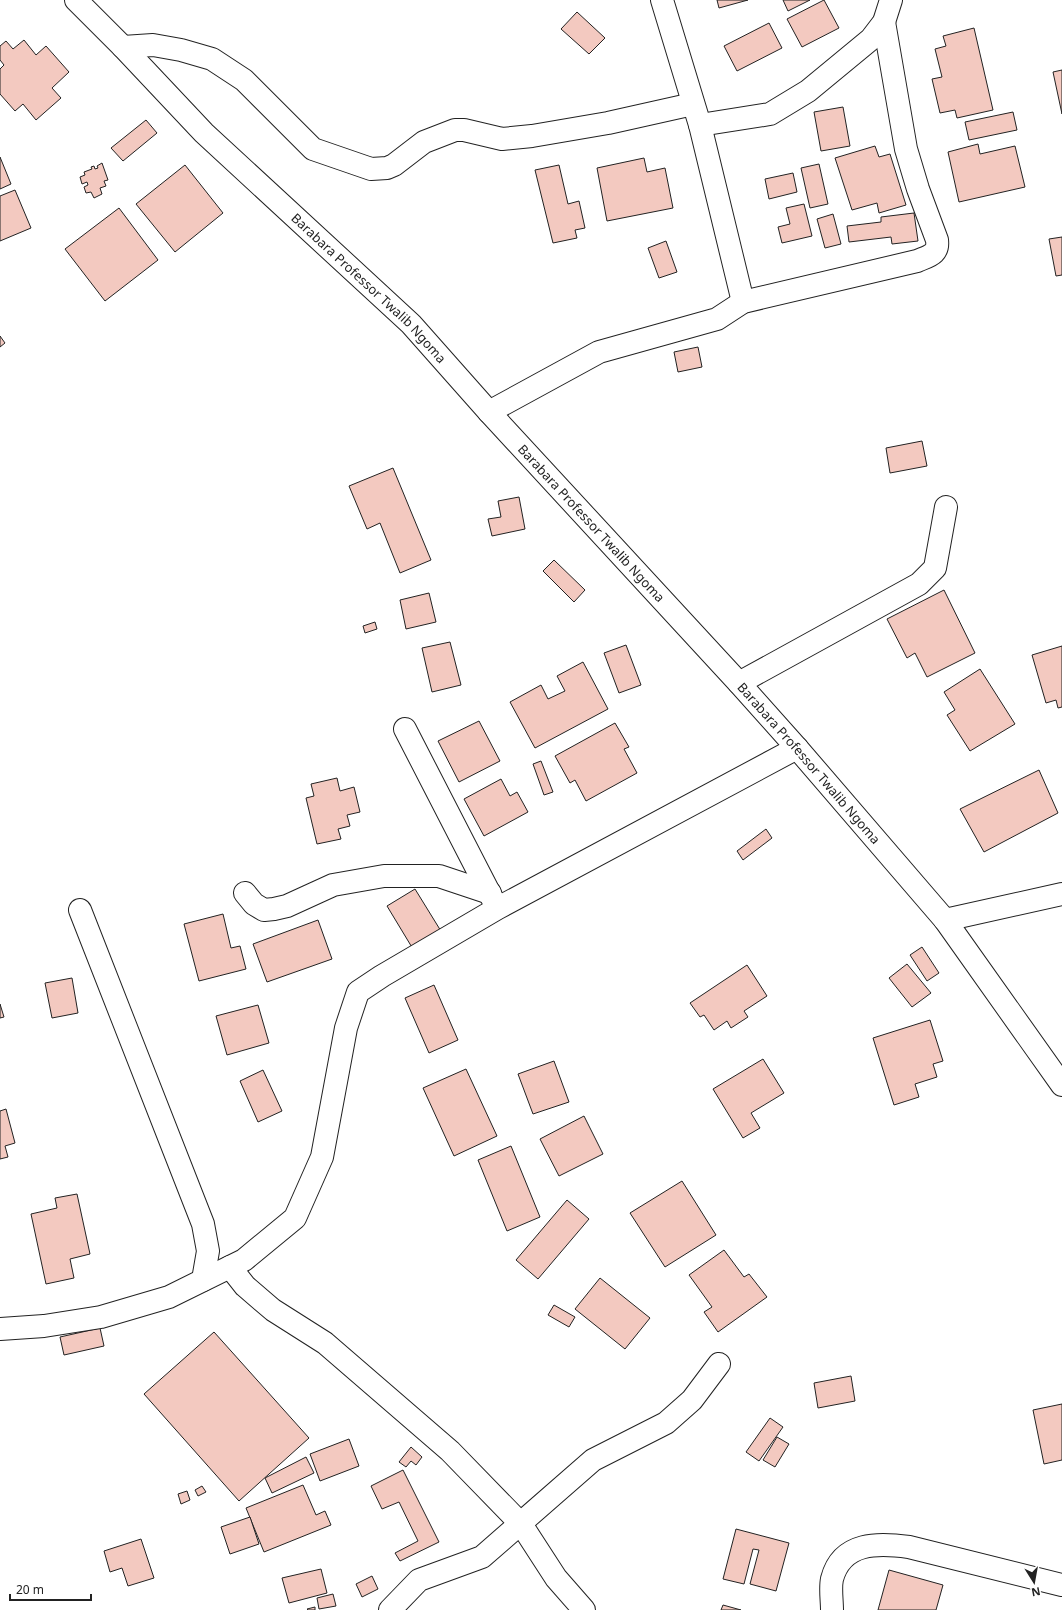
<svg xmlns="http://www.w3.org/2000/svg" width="1062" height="1610" viewBox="0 0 1062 1610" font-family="'Noto Sans',sans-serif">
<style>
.building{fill:#f3c9c0;stroke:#222}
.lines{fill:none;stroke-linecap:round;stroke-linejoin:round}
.minor-casing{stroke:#222;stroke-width:24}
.minor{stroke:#fff;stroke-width:22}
.labels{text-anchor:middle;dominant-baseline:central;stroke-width:3;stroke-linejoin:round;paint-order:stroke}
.street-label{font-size:13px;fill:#222;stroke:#fff}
</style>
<rect width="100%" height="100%" fill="#fff"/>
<!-- building -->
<g class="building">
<polygon points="717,0 748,0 719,8"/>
<polygon points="783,0 810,0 788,11"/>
<polygon points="824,0 839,28 802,47 787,19"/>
<polygon points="577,12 605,38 589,54 561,29"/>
<polygon points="769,23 782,48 737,71 724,46"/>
<polygon points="974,28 993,110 957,118 955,110 940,113 932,79 942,77 935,49 946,46 943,36"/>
<polygon points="24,40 36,55 46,46 69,72 52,88 61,98 36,120 23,104 15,111 0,94 0,69 4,65 0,60 0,46 6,41 13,49"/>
<polygon points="1062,70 1062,114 1053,72"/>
<polygon points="843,107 850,146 821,151 814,112"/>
<polygon points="1013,112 1017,130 969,140 965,122"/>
<polygon points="146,120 157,133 123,161 111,148"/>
<polygon points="978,144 980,154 1015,146 1025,187 959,202 948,152"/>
<polygon points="875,146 879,157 890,154 906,205 879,213 877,203 852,210 835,158"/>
<polygon points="0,157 11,184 0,189"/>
<polygon points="644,158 647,172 665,168 673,208 607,221 597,168"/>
<polygon points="102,163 108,180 104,181 106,186 100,188 102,194 94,198 91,192 86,193 84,187 88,185 87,182 82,184 80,177 85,175 84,172 92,169 91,167 94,166 95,169 98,168 97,166"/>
<polygon points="819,164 828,204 810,208 801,168"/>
<polygon points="185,165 223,213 175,252 136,204"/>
<polygon points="559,165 568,204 579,201 585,228 575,230 577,238 553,243 535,170"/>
<polygon points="793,173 797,192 769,199 765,179"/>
<polygon points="15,190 31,228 0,241 0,196"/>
<polygon points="804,204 812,236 782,243 778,227 790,224 786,208"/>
<polygon points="119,208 158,260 105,301 65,249"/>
<polygon points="914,213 918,241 892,244 891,237 849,242 847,226 881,222 881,217"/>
<polygon points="833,214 841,244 825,248 817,219"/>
<polygon points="1062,237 1062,275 1056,276 1049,239"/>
<polygon points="666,241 677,272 659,278 648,248"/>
<polygon points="0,336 5,343 0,347"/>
<polygon points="698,347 702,367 678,372 674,352"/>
<polygon points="922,441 927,466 890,473 886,448"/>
<polygon points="393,468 431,560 400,573 380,523 367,529 349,486"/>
<polygon points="519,497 525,529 492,536 488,519 501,517 498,501"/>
<polygon points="554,560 585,590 574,602 543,571"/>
<polygon points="944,590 975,653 927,677 915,653 907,658 887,619"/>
<polygon points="429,593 436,622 406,629 400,600"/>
<polygon points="375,622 377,629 365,633 363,626"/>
<polygon points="450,642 461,685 432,692 422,648"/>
<polygon points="626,645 641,685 619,693 604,653"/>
<polygon points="1062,646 1062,707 1058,708 1056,700 1046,703 1032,655"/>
<polygon points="583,662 608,709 535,748 510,702 541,685 548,699 565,691 557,676"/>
<polygon points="980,669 1015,724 970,751 947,715 955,710 944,692"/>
<polygon points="479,721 500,761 459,782 438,741"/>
<polygon points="615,723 629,747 624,749 637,773 586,801 575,780 570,783 555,756"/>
<polygon points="541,761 553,792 544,795 533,764"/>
<polygon points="1039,770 1058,813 984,852 960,809"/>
<polygon points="337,778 340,791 354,787 360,812 347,815 350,826 338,829 341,839 317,844 306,798 314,796 311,784"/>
<polygon points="501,779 510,796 517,792 528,812 484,836 464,799"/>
<polygon points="766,829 772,838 743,860 737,851"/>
<polygon points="415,889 444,936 416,954 387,906"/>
<polygon points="223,914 231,948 240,946 246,969 199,981 184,924"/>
<polygon points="318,920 332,959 267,982 253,944"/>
<polygon points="922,947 939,973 927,981 910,955"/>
<polygon points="907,964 931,993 912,1007 889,978"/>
<polygon points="747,965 767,996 744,1011 748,1017 731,1028 727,1021 714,1030 704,1015 700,1017 690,1003"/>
<polygon points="72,978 78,1013 52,1018 45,983"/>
<polygon points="434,985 458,1040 429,1053 405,998"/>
<polygon points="0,1004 4,1017 0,1018"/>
<polygon points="258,1005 269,1043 227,1055 216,1016"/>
<polygon points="930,1020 943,1061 933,1064 937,1077 915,1084 919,1097 894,1105 873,1038"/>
<polygon points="763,1059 784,1093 751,1113 760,1128 743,1138 713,1089"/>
<polygon points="554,1061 569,1102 533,1114 518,1074"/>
<polygon points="466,1069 497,1136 454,1156 423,1088"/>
<polygon points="263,1070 282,1111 258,1122 240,1081"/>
<polygon points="6,1109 15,1143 5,1146 8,1157 0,1159 0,1111"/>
<polygon points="584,1116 603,1154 559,1176 540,1139"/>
<polygon points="511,1146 540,1217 507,1231 478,1160"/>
<polygon points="682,1181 716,1235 665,1267 630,1213"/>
<polygon points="77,1194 90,1254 70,1259 74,1278 46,1284 31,1214 57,1208 55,1198"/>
<polygon points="567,1200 589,1219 538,1279 516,1260"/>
<polygon points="724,1250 744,1277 749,1274 767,1297 718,1332 704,1312 712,1307 689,1275"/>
<polygon points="600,1278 650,1318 625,1349 575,1309"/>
<polygon points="554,1305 575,1317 569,1327 548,1315"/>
<polygon points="100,1328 104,1346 64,1355 60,1337"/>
<polygon points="214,1332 309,1438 239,1501 144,1394"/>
<polygon points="851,1376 855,1401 818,1408 814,1383"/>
<polygon points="1062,1404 1062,1460 1044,1464 1033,1410"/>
<polygon points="770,1418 783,1427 759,1461 746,1452"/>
<polygon points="777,1437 789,1444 775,1467 763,1460"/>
<polygon points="349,1439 359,1466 320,1481 310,1454"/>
<polygon points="411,1447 422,1457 416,1465 411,1461 406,1467 399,1462"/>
<polygon points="306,1457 314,1473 272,1493 265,1478"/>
<polygon points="403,1470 439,1542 400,1561 395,1553 418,1541 399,1502 382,1509 371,1486"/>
<polygon points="303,1485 316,1515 325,1511 331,1525 264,1552 246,1508"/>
<polygon points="202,1486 206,1492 198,1496 195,1490"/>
<polygon points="187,1491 190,1500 181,1504 178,1494"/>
<polygon points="250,1517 259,1544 230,1554 221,1527"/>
<polygon points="736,1529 789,1543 776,1591 750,1584 759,1550 753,1549 744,1584 723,1579"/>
<polygon points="141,1539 154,1578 128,1586 122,1568 110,1572 104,1551"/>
<polygon points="321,1569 327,1593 289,1603 282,1578"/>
<polygon points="889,1570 943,1585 936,1610 878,1610"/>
<polygon points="372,1576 378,1589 362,1597 356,1584"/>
<polygon points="333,1594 336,1606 319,1609 317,1598"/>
<polygon points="723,1605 741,1610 721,1610"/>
<polygon points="315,1607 315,1610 308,1610 307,1609"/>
</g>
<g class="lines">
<defs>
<g id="minor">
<path id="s1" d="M 76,0 L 123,47 L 204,133 L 411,324 L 489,412 L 739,683 L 797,748 L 945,920 L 1062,1085"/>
<polyline points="662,0 700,125 743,302"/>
<polyline points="123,47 153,45 181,50 212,59 244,80 313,149 371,169 387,168 394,165 424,142 455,130 464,130 502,139 532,136 608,123 693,104"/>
<polyline points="700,125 770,114 808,91 871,39 884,22 891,0"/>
<path d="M 489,412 L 599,352 L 717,319 L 743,302 L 917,261 C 928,256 939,255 937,240 L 918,189 L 906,149 L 884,22"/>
<polyline points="739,683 919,584 935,568 946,507"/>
<polyline points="405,729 493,900"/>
<polyline points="245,893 254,904 264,910 274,909 287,906 333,885 384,876 439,876 490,893"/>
<polyline points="80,910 203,1224 208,1251 203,1280"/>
<polyline points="945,920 1062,894"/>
<polyline points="230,1267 245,1286 273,1310 325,1343 450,1451 521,1524 556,1578 584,1610"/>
<polyline points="0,1329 44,1326 101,1317 169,1297 244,1260 295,1218 322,1157 346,1028 358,992 382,976 498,908 797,748"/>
<polyline points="390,1610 419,1580 482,1557 593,1460 666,1423 692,1400 719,1364"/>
<path d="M 832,1610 C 832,1600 830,1588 832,1579 C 842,1541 879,1543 909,1547 L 1062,1585"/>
</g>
</defs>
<!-- minor casing -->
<use href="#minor" class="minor-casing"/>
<!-- minor -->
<use href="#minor" class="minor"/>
</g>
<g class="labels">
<!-- street labels -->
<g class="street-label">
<text stroke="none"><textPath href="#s1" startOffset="411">Barabara Professor Twalib Ngoma</textPath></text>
<text stroke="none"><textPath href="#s1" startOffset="735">Barabara Professor Twalib Ngoma</textPath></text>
<text stroke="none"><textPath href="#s1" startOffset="1059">Barabara Professor Twalib Ngoma</textPath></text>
</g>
</g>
<!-- north arrow -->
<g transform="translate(1034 1582) rotate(169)" stroke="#ffffff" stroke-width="3" paint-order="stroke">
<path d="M0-3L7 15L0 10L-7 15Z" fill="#222222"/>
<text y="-6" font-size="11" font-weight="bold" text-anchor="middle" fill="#222222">N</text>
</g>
<!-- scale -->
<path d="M10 1594v6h81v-6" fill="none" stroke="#222222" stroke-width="2"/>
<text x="16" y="1594" font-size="12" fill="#222222" stroke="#ffffff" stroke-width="3" paint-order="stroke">20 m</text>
</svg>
